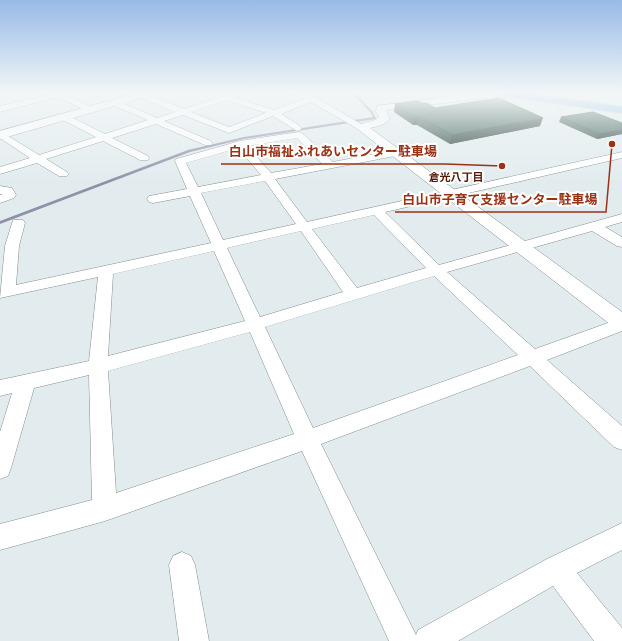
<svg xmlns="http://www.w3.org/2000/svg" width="622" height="641" viewBox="0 0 622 641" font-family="'DM Sans','Noto Sans JP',sans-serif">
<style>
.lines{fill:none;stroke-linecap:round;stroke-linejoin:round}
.stream{fill:#8e92a9;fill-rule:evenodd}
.minor-casing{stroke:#848d8e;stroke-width:1}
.tertiary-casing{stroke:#848d8e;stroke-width:1}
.trunk-casing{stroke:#c8c9c9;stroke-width:2}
.minor{fill:#fff;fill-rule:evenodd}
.tertiary{fill:#fff;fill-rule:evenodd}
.trunk{fill:#82bbea;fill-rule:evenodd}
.wall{fill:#2b4b42}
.shaded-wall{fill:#233d36}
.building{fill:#32574d;stroke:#233d36}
.labels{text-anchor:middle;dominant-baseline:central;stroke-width:4;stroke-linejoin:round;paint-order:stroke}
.far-neighbourhood-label{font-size:11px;font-weight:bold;fill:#581604;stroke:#fff}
.leader{fill:none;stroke:#9a3216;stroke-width:1.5}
.callout-dot{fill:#9a3216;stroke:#fff;stroke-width:1.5}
.callout-label{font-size:13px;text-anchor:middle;font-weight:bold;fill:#9a3216;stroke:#fff;stroke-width:4;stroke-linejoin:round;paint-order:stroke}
</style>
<rect width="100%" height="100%" fill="#e2ecee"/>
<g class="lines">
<!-- stream -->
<polygon class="stream" points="354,92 373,112 376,119 244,139 190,152 0,224 0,221 188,150 244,137 373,117 371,113 351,92"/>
<defs>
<g id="minor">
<polygon points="50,92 71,92 66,95 96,110 92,113 89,112 58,97 0,112 0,106 51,94"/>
<path d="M 129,92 L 141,92 L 184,109 L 221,97 L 222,95 L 236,92 L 249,92 L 235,98 L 274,110 L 304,99 L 287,92 L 300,92 L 315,97 L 366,127 L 361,130 L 358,129 L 311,102 L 281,114 L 300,126 L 302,128 L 300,130 L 297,131 L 273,116 L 229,133 L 183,115 L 164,121 L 211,141 L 213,143 L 211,145 L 205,145 L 156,124 L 112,138 L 148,156 L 149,158 L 148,160 L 140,160 L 103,141 L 46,159 L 67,172 L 69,174 L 67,176 L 59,176 L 37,163 L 0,174 L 0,167 L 30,158 L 0,138 L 0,131 L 39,155 L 96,137 L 61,119 L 60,117 L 61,115 L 67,115 L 105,134 L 148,120 L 112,105 L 111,103 L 112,101 L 118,101 L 157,118 L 175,112 ZM 227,100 L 266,113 L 229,127 L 191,112 Z"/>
<path d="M 299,132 L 302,133 L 333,162 L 395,150 L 400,153 L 395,156 L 275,179 L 307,222 L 622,152 L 622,158 L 385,212 L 439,265 L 622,214 L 622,222 L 605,227 L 622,237 L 622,247 L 617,246 L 592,231 L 447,272 L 535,349 L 622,318 L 622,331 L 547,360 L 622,426 L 622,450 L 614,447 L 530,366 L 321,444 L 416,635 L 418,630 L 547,559 L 622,523 L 622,550 L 577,573 L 622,628 L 622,641 L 594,641 L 553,586 L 458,641 L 389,641 L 302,451 L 105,521 L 0,550 L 0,524 L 92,500 L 89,375 L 34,388 L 11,468 L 8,476 L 0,479 L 0,432 L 12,393 L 0,396 L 0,380 L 89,361 L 98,277 L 0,298 L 5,246 L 13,220 L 23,220 L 25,223 L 19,246 L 16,285 L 211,243 L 190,196 L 153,203 L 149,202 L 147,199 L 149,196 L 187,189 L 175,161 L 176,159 L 240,141 ZM 297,138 L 322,164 L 271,173 L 247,146 ZM 238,148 L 261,175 L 198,187 L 186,163 ZM 265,181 L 296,224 L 223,240 L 201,193 ZM 374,215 L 426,268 L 357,288 L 312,229 ZM 301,231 L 343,292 L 260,317 L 227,248 ZM 214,251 L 245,321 L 108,356 L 113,274 ZM 434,276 L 518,355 L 313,428 L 265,327 ZM 250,332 L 294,434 L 116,493 L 108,371 Z"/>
<polygon points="0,186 12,188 16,195 14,198 0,203 0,195 3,194 0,194"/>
<polygon points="182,552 191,556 195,565 209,641 179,641 169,565 173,556"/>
</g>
<g id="tertiary">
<polygon points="141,92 158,92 156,94 0,139 0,131"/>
<path d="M 483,92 L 495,92 L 485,98 L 386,110 L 390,118 C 385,125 379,126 370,128 L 622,312 L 622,330 L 615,328 L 355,127 L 357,125 L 375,120 L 379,117 L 376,112 L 377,106 Z"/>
</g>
<polygon id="trunk" points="495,92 523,92 622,107 622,113 500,95"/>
</defs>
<!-- minor casing -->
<use href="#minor" class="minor-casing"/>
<!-- tertiary casing -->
<use href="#tertiary" class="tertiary-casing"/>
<!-- trunk casing -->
<use href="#trunk" class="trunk-casing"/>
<!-- minor -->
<use href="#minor" class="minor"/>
<!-- tertiary -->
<use href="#tertiary" class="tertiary"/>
<!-- trunk -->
<use href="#trunk" class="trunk"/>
</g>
<!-- wall -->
<g class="wall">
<polygon points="422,103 435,108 540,126 450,144 417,125 413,125 394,112 395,104"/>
<polygon points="561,117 622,123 622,134 597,139 559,122"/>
</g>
<!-- shaded-wall -->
<g class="shaded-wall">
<polygon points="419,116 417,125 413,125 414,117"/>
<polygon points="543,118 540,126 450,144 452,135"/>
<polygon points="622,130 622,134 597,139 599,134"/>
</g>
<!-- building -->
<g class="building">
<polygon points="499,98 543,118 452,135 419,116 414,117 395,104 418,101 422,103 427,103 435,108"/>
<polygon points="593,112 622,123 622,130 599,134 561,117"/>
</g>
<!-- sky -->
<linearGradient id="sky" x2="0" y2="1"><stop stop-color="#97bae6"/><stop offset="0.51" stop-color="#f2f6f7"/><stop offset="1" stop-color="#f2f6f7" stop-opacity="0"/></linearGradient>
<rect width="622" height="182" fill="url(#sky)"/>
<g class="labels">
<!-- far-neighbourhood labels -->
<g class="far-neighbourhood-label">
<text x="456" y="177">倉光八丁目</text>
</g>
</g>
<!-- callouts -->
<path class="leader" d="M502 166L445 164H221M612 144L606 212H395"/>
<g class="callout-dot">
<circle cx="502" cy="166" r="4"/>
<circle cx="612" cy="144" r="4"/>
</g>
<g class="callout-label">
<text x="333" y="156">白山市福祉ふれあいセンター駐車場</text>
<text x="500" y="204">白山市子育て支援センター駐車場</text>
</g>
</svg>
